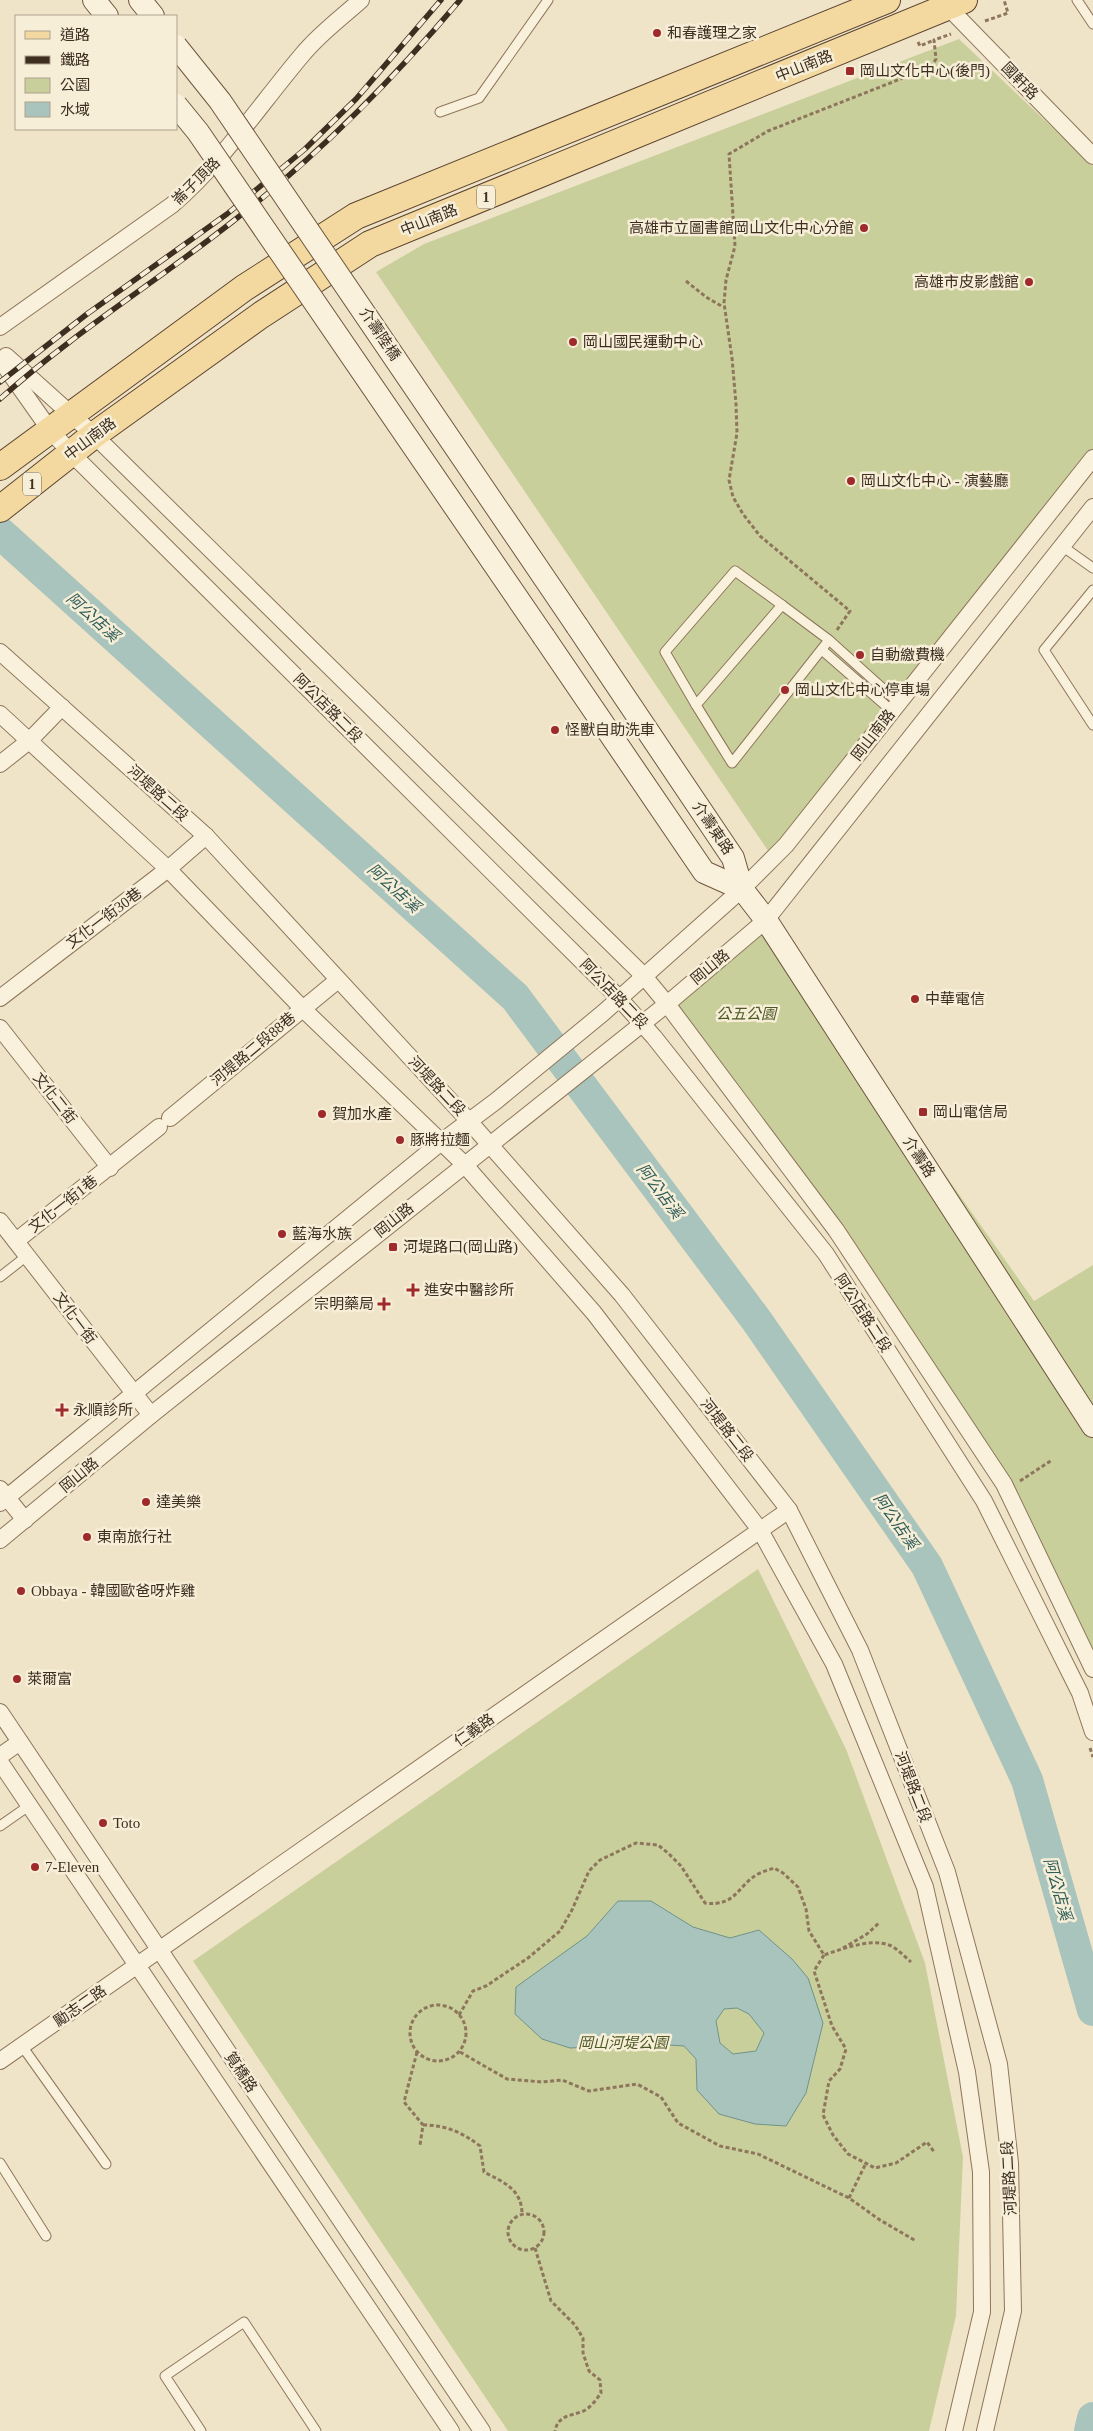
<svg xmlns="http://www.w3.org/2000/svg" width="1093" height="2431" viewBox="0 0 1093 2431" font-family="'Times New Roman','Noto Sans TC',serif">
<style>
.green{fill:#c9cf9b}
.water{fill:#a9c4bc;stroke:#6f938a;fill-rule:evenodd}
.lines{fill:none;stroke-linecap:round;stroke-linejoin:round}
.river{stroke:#a9c4bc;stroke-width:32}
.service-casing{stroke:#8d765c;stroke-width:11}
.minor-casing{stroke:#8d765c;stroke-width:18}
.secondary-casing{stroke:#6f573f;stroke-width:24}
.primary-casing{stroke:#5b4430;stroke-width:28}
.path{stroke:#8d765c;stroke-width:3;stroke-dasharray:4 2.5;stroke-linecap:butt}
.service{stroke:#faf1dc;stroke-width:9}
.minor{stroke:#faf1dc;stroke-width:16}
.secondary{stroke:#faf1dc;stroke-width:22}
.primary{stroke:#f3d9a0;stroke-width:26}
.rail-casing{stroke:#3d2e20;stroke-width:5.5}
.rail{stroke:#f7eed8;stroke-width:4;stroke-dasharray:11;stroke-linecap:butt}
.secondary-bridge-casing{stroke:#6f573f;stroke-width:24;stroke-linecap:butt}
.secondary-bridge{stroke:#faf1dc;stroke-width:22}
.poi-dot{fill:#9e2a2b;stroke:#f7eed8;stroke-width:2}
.labels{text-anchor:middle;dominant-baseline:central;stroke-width:5;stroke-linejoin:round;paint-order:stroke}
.shield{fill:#f7eed8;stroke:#756857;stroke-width:1}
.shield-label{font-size:14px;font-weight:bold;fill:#3d2e20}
.poi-label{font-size:15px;fill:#3d2e20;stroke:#f7eed8;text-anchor:start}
.street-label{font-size:15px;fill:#3d2e20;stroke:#f7eed8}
.park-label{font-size:15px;font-style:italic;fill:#4d5a26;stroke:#f7eed8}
.water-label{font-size:16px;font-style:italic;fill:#2f5d5a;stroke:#f7eed8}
</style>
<rect width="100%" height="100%" fill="#f0e4c8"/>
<!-- green -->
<g class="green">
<polygon points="959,39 1093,166 1093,457 773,858 376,272 424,244"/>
<polygon points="766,920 1034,1301 1093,1265 1093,1669 1004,1484 836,1230 667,1004"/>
<polygon points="758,1569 846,1749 925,1963 963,2157 956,2316 929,2431 508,2431 193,1961"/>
</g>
<!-- water -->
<path class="water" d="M 618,1901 L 651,1901 L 693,1927 L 730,1938 L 759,1930 L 792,1959 L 808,1978 L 823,2023 L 806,2093 L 786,2126 L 755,2124 L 719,2114 L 697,2090 L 696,2059 L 684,2046 L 654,2044 L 570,2048 L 542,2039 L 515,2014 L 516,1987 L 587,1936 ZM 737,2008 L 749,2014 L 764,2033 L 756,2051 L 733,2054 L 720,2043 L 716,2021 L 724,2009 Z"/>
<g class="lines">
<!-- river -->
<g class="river">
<polyline points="0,533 515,997 757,1321 927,1566 1027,1780 1093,2010"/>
<polyline points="1090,2431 1093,2418"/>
</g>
<defs>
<g id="service">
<polyline points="1077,0 1093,24"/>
<polyline points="440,112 479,98 548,0"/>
<polyline points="1062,546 1093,568"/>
<polyline points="1093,590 1044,650 1093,725"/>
<polyline points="829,640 732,763 696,705 782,605 829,640 899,703"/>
<polyline points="822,650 892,711"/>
<polyline points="696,705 665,652 735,571 782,605"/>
<polyline points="0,1277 28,1255"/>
<polyline points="0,1826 30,1805"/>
<polyline points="22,2046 106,2164"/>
<polyline points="0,2163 46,2236"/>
<polyline points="201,2431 165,2376 244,2322 316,2431"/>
</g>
<g id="minor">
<polyline points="945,0 947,6 1093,156"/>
<path d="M 0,327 L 172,205 C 223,161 259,106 302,55 C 319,34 341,18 361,0"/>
<polyline points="6,356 94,435 643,975 667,1004 836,1230 1004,1484 1093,1669"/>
<polyline points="0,359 50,430 71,453 618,997 654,1037 826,1254 984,1501 1080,1693 1093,1732"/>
<polyline points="0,652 206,836 468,1120 622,1295 789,1510 860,1650 947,1872 999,2064 1010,2163 1013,2311 985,2431"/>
<polyline points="0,714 168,869 302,1008 464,1164 594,1313 760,1530 834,1664 925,1887 967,2072 981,2172 982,2312 954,2431"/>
<polyline points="0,764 29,741 62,707"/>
<polyline points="0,998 168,869 206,836"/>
<polyline points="0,1028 110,1168"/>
<polyline points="170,1118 338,980"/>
<polyline points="0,1221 151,1415"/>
<polyline points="16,1241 159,1127"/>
<polyline points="0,1489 25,1520"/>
<polyline points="0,1503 440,1143 496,1101 603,1013 742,889 786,845 1093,458"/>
<polyline points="0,1540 151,1415 667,1004 766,920 1093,507"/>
<polyline points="0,1712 482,2431"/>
<polyline points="0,1756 20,1742"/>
<polyline points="0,1762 451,2431"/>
<polyline points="0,2061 789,1510"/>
</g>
<g id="secondary">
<polyline points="94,0 107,16"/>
<polyline points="140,0 153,16"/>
<polyline points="577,626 733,858 742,889 766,920 1093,1426"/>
<polyline points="544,637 704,872 742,889"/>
</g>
<g id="primary">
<polyline points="0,467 244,288 356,216 887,0"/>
<polyline points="0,509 94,435 261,315 370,244 964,0"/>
</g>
</defs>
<!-- service casing -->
<use href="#service" class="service-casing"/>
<!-- minor casing -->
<use href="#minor" class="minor-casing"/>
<!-- secondary casing -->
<use href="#secondary" class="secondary-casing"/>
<!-- primary casing -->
<use href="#primary" class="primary-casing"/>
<!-- path -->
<g class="path">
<polyline points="985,21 1008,13 1004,0"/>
<polyline points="918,42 920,46 934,40"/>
<polyline points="686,281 706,297 723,307"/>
<polyline points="837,630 850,611 760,536 743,514 733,497 729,480 737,433 736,404 732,358 724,303 726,280 735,246 729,154 768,131 931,67 936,59 934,40 951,34"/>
<polyline points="1020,1481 1052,1460"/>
<polyline points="1090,1748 1093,1757"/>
<polyline points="843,1948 867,1934 879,1923"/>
<polyline points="824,1955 814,1971 832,2026 846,2049 840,2069 829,2081 823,2115 833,2135 848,2154 875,2168 896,2163 927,2142 935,2153"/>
<circle cx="438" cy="2033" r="28"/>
<path d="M 459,2015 L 473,1991 L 486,1986 L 528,1958 L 560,1931 L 572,1910 L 589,1871 L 600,1860 L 636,1843 L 658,1845 L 668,1853 L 681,1866 L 705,1903 C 736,1907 737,1886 758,1874 C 763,1871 769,1870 774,1868 L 783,1873 L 798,1887 L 806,1909 L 809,1931 L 824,1955 C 842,1949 870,1938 889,1945 C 897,1948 905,1957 911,1962"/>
<polyline points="417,2052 404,2102 423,2125 420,2145"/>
<polyline points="460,2052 507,2079 542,2082 562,2080 589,2091 637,2084 661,2097 678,2123 720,2146 758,2154 849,2198 880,2220 916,2241"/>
<path d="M 423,2125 C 445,2125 462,2132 480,2146 L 484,2172 C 503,2182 522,2189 522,2214"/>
<polyline points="849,2198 866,2163"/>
<circle cx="526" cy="2232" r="18"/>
<path d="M 535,2248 L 551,2301 L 575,2325 L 583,2338 L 583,2353 L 589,2371 L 600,2380 L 601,2393 C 596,2400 590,2409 581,2412 C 569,2416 558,2416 555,2431"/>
</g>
<!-- service -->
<use href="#service" class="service"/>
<!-- minor -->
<use href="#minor" class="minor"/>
<!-- secondary -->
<use href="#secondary" class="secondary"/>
<!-- primary -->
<use href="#primary" class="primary"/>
<defs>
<g id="rail">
<polyline points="0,382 87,314 227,214 305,149 356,99 441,0"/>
<path d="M 0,399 C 72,334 156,282 232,222 C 318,156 390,83 460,0"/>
</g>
</defs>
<!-- rail casing -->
<use href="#rail" class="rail-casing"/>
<!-- rail -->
<use href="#rail" class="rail"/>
<defs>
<g id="secondary-bridge">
<polyline points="176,46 220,101 577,626"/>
<polyline points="176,105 198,132 544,637"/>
</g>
</defs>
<!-- secondary-bridge casing -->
<use href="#secondary-bridge" class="secondary-bridge-casing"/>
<!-- secondary-bridge -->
<use href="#secondary-bridge" class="secondary-bridge"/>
</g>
<!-- markers -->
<g class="poi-dot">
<circle cx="657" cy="33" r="5"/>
<rect x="845" y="66" width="10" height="10" rx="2.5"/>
<circle cx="864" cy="228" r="5"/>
<circle cx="1029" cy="282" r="5"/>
<circle cx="573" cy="342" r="5"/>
<circle cx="851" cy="481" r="5"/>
<circle cx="860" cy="655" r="5"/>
<circle cx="785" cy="690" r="5"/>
<circle cx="555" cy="730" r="5"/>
<circle cx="915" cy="999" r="5"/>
<rect x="918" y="1107" width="10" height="10" rx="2.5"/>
<circle cx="322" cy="1114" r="5"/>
<circle cx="400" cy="1140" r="5"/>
<circle cx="282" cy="1234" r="5"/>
<rect x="388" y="1242" width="10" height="10" rx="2.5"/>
<path d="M410.5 1282.5h5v5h5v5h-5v5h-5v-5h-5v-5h5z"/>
<path d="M381.5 1296.5h5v5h5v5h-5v5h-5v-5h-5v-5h5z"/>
<path d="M59.5 1402.5h5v5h5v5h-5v5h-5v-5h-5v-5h5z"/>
<circle cx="146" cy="1502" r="5"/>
<circle cx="87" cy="1537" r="5"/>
<circle cx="21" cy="1591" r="5"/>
<circle cx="17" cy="1679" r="5"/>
<circle cx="103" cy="1823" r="5"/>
<circle cx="35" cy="1867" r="5"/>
</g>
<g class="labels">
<!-- shield labels -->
<g class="shield">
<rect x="477" y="185.5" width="18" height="23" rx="4"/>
<rect x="23" y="472.5" width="18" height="23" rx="4"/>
</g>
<g class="shield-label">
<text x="486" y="197">1</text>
<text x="32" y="484">1</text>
</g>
<!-- poi labels -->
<g class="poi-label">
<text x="667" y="33">和春護理之家</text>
<text x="860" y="71">岡山文化中心(後門)</text>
<text x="854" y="228" text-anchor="end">高雄市立圖書館岡山文化中心分館</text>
<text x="1019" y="282" text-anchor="end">高雄市皮影戲館</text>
<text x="583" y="342">岡山國民運動中心</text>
<text x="861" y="481">岡山文化中心 - 演藝廳</text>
<text x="870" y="655">自動繳費機</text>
<text x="795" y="690">岡山文化中心停車場</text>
<text x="565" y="730">怪獸自助洗車</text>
<text x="925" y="999">中華電信</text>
<text x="933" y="1112">岡山電信局</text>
<text x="332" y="1114">賀加水產</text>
<text x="410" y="1140">豚將拉麵</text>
<text x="292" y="1234">藍海水族</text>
<text x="403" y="1247">河堤路口(岡山路)</text>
<text x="424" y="1290">進安中醫診所</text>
<text x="374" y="1304" text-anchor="end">宗明藥局</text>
<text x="73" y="1410">永順診所</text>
<text x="156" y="1502">達美樂</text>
<text x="97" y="1537">東南旅行社</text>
<text x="31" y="1591">Obbaya - 韓國歐爸呀炸雞</text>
<text x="27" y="1679">萊爾富</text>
<text x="113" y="1823">Toto</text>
<text x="45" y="1867">7-Eleven</text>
</g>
<!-- street labels -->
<g class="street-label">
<text transform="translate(804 66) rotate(-22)">中山南路</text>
<text transform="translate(1020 81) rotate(46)">國軒路</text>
<text transform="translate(196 181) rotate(-45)">崙子頂路</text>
<text transform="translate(429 220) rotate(-22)">中山南路</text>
<text transform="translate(380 334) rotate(56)">介壽陸橋</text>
<text transform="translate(90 439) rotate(-37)">中山南路</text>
<text transform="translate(328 708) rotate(45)">阿公店路二段</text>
<text transform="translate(873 735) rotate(-52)">岡山南路</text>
<text transform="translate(158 793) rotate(42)">河堤路二段</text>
<text transform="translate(713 828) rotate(56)">介壽東路</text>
<text transform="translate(104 918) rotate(-37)">文化一街30巷</text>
<text transform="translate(710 967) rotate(-40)">岡山路</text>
<text transform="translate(614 994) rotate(46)">阿公店路二段</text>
<text transform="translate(253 1049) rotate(-40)">河堤路二段88巷</text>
<text transform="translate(437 1086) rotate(47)">河堤路二段</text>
<text transform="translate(55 1098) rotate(52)">文化二街</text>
<text transform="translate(919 1157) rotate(57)">介壽路</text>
<text transform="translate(63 1204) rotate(-38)">文化一街1巷</text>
<text transform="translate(394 1220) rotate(-39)">岡山路</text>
<text transform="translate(863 1313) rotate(57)">阿公店路二段</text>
<text transform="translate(75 1318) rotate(53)">文化一街</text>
<text transform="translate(727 1430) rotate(52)">河堤路二段</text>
<text transform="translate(79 1475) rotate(-40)">岡山路</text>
<text transform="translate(474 1730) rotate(-35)">仁義路</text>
<text transform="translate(913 1787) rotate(69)">河堤路二段</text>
<text transform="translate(80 2006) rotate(-35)">勵志二路</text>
<text transform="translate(241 2072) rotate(56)">筧橋路</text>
<text transform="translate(1009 2178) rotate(-93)">河堤路二段</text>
</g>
<!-- park labels -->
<g class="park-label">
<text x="746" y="1014">公五公園</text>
<text x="623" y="2043">岡山河堤公園</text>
</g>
<!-- water labels -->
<g class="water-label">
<text transform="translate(93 617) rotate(42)">阿公店溪</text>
<text transform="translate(394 888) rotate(42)">阿公店溪</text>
<text transform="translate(660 1191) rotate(53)">阿公店溪</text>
<text transform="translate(896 1521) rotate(55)">阿公店溪</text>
<text transform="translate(1058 1889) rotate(74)">阿公店溪</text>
</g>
</g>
<!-- legend -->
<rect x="15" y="15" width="162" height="115" fill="#f7eed8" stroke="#ada18e"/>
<rect x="25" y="31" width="25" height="8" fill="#f3d9a0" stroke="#ada18e"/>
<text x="60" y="40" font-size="15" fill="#3d2e20">道路</text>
<rect x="25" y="56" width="25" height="8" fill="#3d2e20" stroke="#ada18e"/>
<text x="60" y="65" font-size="15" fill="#3d2e20">鐵路</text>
<rect x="25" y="78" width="25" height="15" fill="#c9cf9b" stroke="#ada18e"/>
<text x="60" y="90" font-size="15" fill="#3d2e20">公園</text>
<rect x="25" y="102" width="25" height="15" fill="#a9c4bc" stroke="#ada18e"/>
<text x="60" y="115" font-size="15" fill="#3d2e20">水域</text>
</svg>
